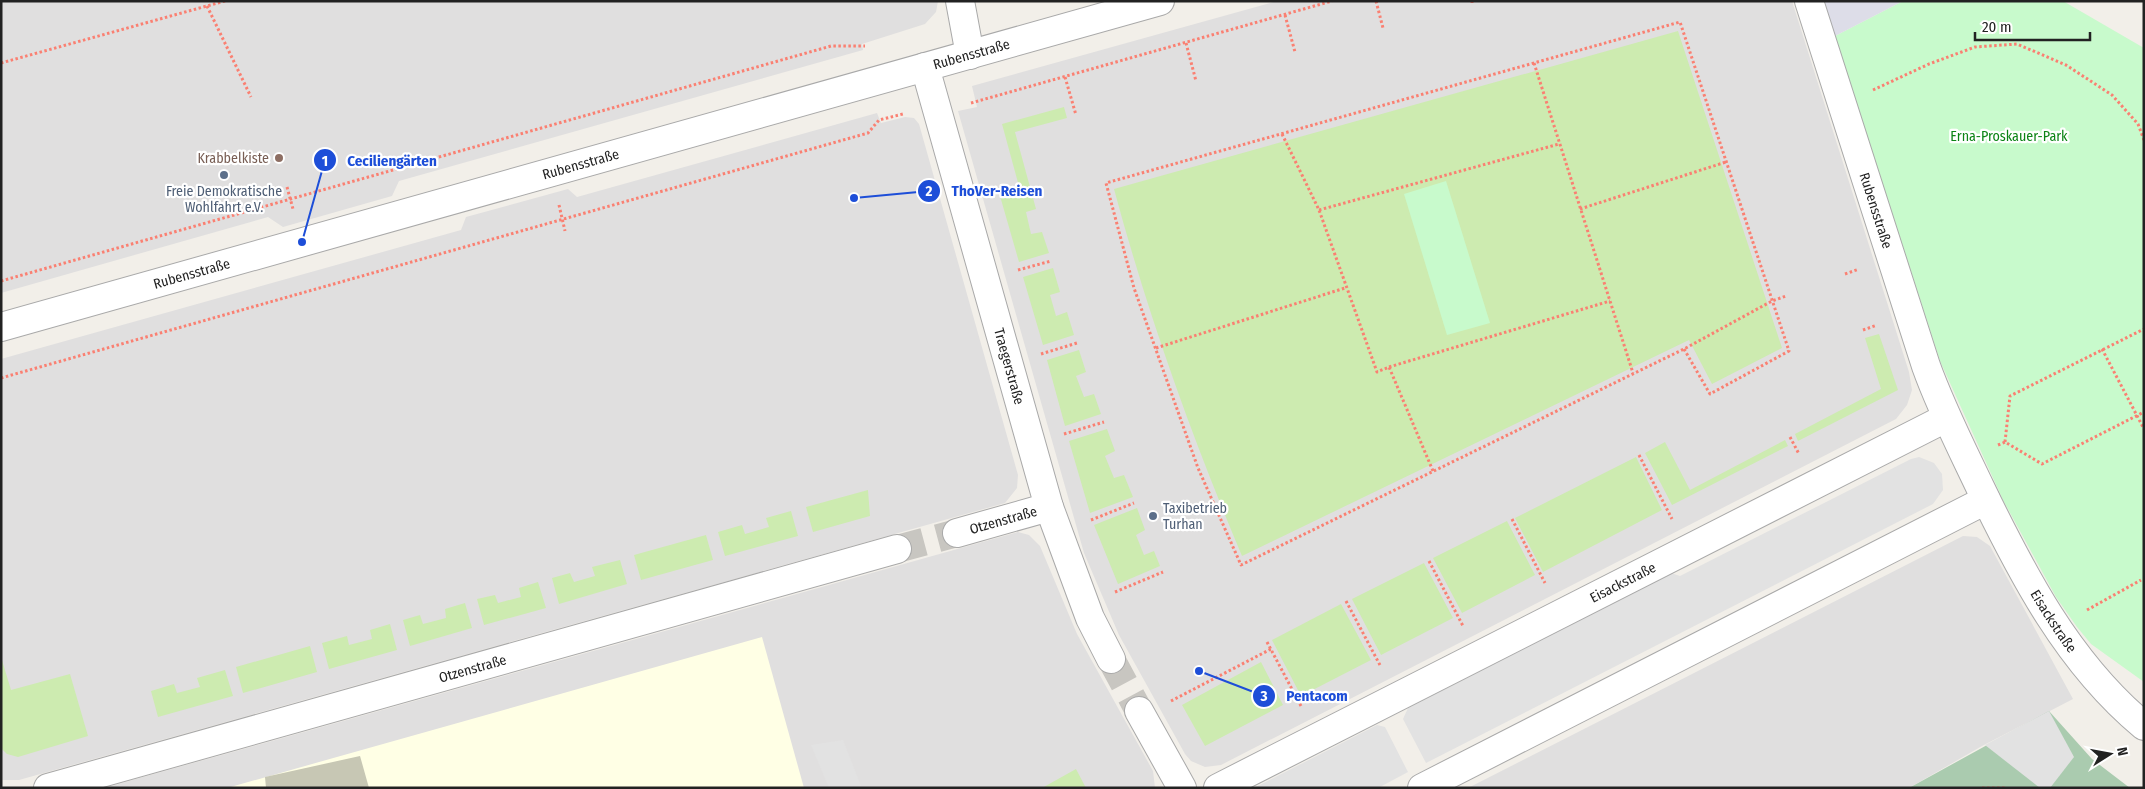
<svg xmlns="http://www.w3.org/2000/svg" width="2145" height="789" viewBox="0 0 2145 789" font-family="'Fira Sans Condensed',sans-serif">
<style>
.residential{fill:#e0dfdf}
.education{fill:#ffffe5}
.construction{fill:#c7c7b4}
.grass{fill:#cdebb0}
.cemetery{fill:#aacbaf}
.park{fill:#c8facc}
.parking{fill:#e2e2e2}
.plaza{fill:#dddde8}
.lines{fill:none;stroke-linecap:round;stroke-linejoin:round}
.minor-tunnel{stroke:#c8c6c1;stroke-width:28;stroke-dasharray:28 14;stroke-linecap:butt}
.minor-casing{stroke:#a9a9a9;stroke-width:30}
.tertiary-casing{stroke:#a9a9a9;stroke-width:30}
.path{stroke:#fa8072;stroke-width:3;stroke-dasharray:2.5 2.5;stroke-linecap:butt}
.minor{stroke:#fff;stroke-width:28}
.tertiary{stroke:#fff;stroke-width:28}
.education-dot{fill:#8d6e63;stroke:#fff;stroke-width:2}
.service-dot{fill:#5c6f8a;stroke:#fff;stroke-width:2}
.labels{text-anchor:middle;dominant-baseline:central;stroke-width:4.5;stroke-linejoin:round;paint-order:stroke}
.street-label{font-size:14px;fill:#222;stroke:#fff}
.park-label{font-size:14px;fill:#0c8416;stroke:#fff}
.education-label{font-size:14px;fill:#785e54;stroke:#fff;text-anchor:end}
.service-label{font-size:14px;fill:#4e5e75;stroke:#fff}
.leader{fill:none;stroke:#1d4ed8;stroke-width:2}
.callout-dot{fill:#1d4ed8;stroke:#fff;stroke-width:2}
.mark-label{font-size:15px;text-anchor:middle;font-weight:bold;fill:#fff}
.callout-label{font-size:15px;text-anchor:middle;font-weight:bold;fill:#1d4ed8;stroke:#fff;stroke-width:4.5;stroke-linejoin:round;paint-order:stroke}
</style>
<rect width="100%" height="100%" fill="#f2efe9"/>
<!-- residential -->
<g class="residential">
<polygon points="1,1 938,1 936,12 925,24 862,44 863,50 399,181 392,196 283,227 268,217 1,293"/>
<polygon points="1277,1 1792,1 1909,372 1912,390 1907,405 1896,419 1221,765 1205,767 1191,761 1185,754 1119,635 1084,553 958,111 977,107 972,86"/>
<polygon points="877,113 881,123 905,117 914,118 919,124 1018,475 1017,488 1005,503 19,780 1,780 1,359 461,230 466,217 568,189 577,197"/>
<polygon points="1018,532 1029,535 1040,546 1077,634 1153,771 1155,788 104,788"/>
<polygon points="1963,536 1977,537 1990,546 2073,699 1982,746 1909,788 1468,788"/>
</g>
<!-- education -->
<polygon class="education" points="762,637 804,788 227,788"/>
<!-- construction -->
<polygon class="construction" points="360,756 369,788 266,788 265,777"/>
<!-- grass -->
<g class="grass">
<path d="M 1678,31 L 1782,348 L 1712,384 L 1689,340 L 1242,556 C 1191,435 1148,315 1114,189 Z"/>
<polygon points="1064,107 1067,118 1015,132 1036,209 1026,212 1031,234 1042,232 1049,253 1019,262 1000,196 1020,190 1002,124"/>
<polygon points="1053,268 1060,292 1050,295 1056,316 1067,312 1074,335 1043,345 1023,277"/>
<polygon points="1879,334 1898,390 1798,441 1795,434 1881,389 1865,338"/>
<polygon points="1079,350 1086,372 1076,376 1084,397 1094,394 1101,414 1065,426 1047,360"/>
<polygon points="1107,429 1115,451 1105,456 1114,478 1124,475 1133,497 1090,513 1069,441"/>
<polygon points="1785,440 1788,446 1672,505 1645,453 1665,442 1690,490"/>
<polygon points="1636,457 1662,510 1543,572 1515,518"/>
<polygon points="868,490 870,516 813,532 806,507"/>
<polygon points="1137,508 1145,530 1136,535 1144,555 1154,551 1160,566 1118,584 1094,525"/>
<polygon points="791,511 798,536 725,556 718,532 742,525 745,534 769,527 766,518"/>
<polygon points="1507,521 1535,575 1462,613 1433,558"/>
<polygon points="706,535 713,560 641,580 634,555"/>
<polygon points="620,560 627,584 559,604 552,578 570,573 574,582 595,576 592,567"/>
<polygon points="1424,563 1453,618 1381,655 1352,599"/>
<polygon points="538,582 546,608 484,625 477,599 495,595 498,603 521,597 519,588"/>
<polygon points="465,603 472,628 410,646 403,620 420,615 423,624 446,618 445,609"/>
<polygon points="1341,604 1371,660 1301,696 1272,640"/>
<polygon points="390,624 397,650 329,669 322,643 347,636 349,645 372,639 370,630"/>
<polygon points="310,646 317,672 243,693 236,667"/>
<polygon points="1,657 11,690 70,674 88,736 18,757 7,754 1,748"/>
<polygon points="1261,662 1283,705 1205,746 1182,705"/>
<polygon points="225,670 233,696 158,717 151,691 174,684 177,693 200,687 197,678"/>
<polygon points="1076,769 1086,788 1042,788"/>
</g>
<!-- cemetery -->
<polygon class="cemetery" points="2049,711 2092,759 2130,788 1909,788"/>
<!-- park -->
<g class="park">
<polygon points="1903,1 2063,1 2144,48 2144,682 2091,644 2077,627 2056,597 2003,500 1940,361 1835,36"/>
<polygon points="1446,181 1490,323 1447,335 1404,194"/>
</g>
<!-- parking -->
<g class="parking">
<polygon points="1919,457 1934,463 1942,474 1943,490 1933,504 1426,763 1403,719 1408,708 1671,573 1680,576 1911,459"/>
<polygon points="2049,711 2074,757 2050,788 2040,788 1985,745"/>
<polygon points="1377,725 1385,727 1408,772 1378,788 1254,788"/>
<polygon points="843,740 861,786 829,788 811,745"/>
</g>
<!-- plaza -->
<polygon class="plaza" points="1824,1 1903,1 1835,36"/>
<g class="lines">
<!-- minor-tunnel -->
<g class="minor-tunnel">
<polyline points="897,549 957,533"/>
<polyline points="1111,659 1139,711"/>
</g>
<defs>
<g id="minor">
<polyline points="960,1 970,55"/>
<path id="s1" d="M 1809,1 L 1926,366 C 1941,408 1961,447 1980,487 C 2022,574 2068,663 2144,726"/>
<path id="s2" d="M 925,67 L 1049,507 L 1090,618 L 1111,659"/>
<path id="s3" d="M 957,533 L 1049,507"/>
<polyline points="1139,711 1182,788"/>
<path id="s4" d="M 48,788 L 897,549"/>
<path id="s5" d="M 1218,788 L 1946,418"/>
<polyline points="1422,788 1986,500"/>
</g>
<g id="tertiary">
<path id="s6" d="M 1,327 L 1160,1"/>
</g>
</defs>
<!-- minor casing -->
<use href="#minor" class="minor-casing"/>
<!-- tertiary casing -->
<use href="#tertiary" class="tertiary-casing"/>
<!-- path -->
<g class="path">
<polyline points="1376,1 1383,28"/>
<polyline points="1472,1 1472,3"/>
<polyline points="207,6 251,97"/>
<polyline points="1285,15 1295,52"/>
<polyline points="1186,43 1196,81"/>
<polyline points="1,63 225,1"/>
<polyline points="1534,63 1633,373"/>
<polyline points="1065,77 1076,115"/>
<polyline points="1873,90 1929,64 1975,47 2017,44 2066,65 2112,95 2138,124 2144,140"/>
<polyline points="971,103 1332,1"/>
<polyline points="1282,134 1319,210 1377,372 1389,367 1433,471"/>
<polyline points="287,187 293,209"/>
<polyline points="559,205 565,231"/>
<polyline points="1580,209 1726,162"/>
<polyline points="1319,210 1559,144"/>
<polyline points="1018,270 1051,261"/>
<polyline points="1845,274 1859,269"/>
<polyline points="1,281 831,46 865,46"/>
<polyline points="1863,330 1877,325"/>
<polyline points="1156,348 1345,288"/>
<polyline points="1684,349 1710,394 1789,351 1680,22 1106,183 1134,288 1198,468 1241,565 1684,349 1772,301 1786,296"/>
<polyline points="2102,349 2144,429"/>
<polyline points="1041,354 1077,343"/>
<polyline points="1389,367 1610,301"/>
<polyline points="1,378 868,133 879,120 903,114"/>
<polyline points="1064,434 1104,422"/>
<polyline points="1790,437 1799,454"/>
<polyline points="2005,442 2010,396 2144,329"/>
<polyline points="1998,445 2005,442 2042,464 2144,412"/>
<polyline points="1639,455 1672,519"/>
<polyline points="1512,519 1545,583"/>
<polyline points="1091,520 1134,503"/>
<polyline points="1429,561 1463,626"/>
<polyline points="1115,592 1163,572"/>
<polyline points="1346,601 1381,667"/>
<polyline points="2087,610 2141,580"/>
<polyline points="1267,642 1302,708"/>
<polyline points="1171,701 1271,649"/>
<polyline points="1982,788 2005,788"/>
</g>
<!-- minor -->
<use href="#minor" class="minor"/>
<!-- tertiary -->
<use href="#tertiary" class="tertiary"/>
</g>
<!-- markers -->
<circle class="education-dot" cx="279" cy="158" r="5"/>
<g class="service-dot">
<circle cx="224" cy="175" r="5"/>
<circle cx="1153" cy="516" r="5"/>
</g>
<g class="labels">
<!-- street labels -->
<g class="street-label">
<text stroke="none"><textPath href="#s6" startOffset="1008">Rubensstraße</textPath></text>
<text stroke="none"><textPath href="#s6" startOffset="602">Rubensstraße</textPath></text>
<text stroke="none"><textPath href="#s1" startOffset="220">Rubensstraße</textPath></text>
<text stroke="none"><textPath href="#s6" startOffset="198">Rubensstraße</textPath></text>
<text stroke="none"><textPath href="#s2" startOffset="311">Traegerstraße</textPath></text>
<text stroke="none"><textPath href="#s3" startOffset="48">Otzenstraße</textPath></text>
<text stroke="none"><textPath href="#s5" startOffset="454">Eisackstraße</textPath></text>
<text stroke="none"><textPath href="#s1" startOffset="669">Eisackstraße</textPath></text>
<text stroke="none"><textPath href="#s4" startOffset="441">Otzenstraße</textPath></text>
</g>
<!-- park labels -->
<g class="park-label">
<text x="2009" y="136">Erna-Proskauer-Park</text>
</g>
<!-- education labels -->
<g class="education-label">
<text x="269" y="158">Krabbelkiste</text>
</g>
<!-- service labels -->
<g class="service-label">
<text x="224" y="191">Freie Demokratische<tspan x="224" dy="16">Wohlfahrt e.V.</tspan></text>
<text x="1163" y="508" text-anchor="start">Taxibetrieb<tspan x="1163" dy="16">Turhan</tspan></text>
</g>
</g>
<!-- callouts -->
<path class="leader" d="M302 242L325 160M854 198L929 191M1199 671L1264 696"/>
<g class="callout-dot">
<circle cx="302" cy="242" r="5"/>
<circle cx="854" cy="198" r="5"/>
<circle cx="1199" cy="671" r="5"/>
<circle cx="325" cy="160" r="12"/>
<circle cx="929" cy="191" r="12"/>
<circle cx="1264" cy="696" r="12"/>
</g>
<g class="mark-label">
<text x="325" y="166">1</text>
<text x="929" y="196">2</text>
<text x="1264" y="701">3</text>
</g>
<g class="callout-label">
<text x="392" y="166">Ceciliengärten</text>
<text x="997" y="196">ThoVer-Reisen</text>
<text x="1317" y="701">Pentacom</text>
</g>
<!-- border -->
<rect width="2145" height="789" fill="none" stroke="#222222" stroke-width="5"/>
<!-- north arrow -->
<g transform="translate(2110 754) rotate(79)" stroke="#ffffff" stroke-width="4" paint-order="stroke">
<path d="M0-4L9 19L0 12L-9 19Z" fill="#222222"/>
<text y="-8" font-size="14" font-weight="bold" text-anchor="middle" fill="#222222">N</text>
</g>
<!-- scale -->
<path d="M1975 32v8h115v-8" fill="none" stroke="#222222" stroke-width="2.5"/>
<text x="1982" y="32" font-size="15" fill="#222222" stroke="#ffffff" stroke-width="4" paint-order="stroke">20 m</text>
</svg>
